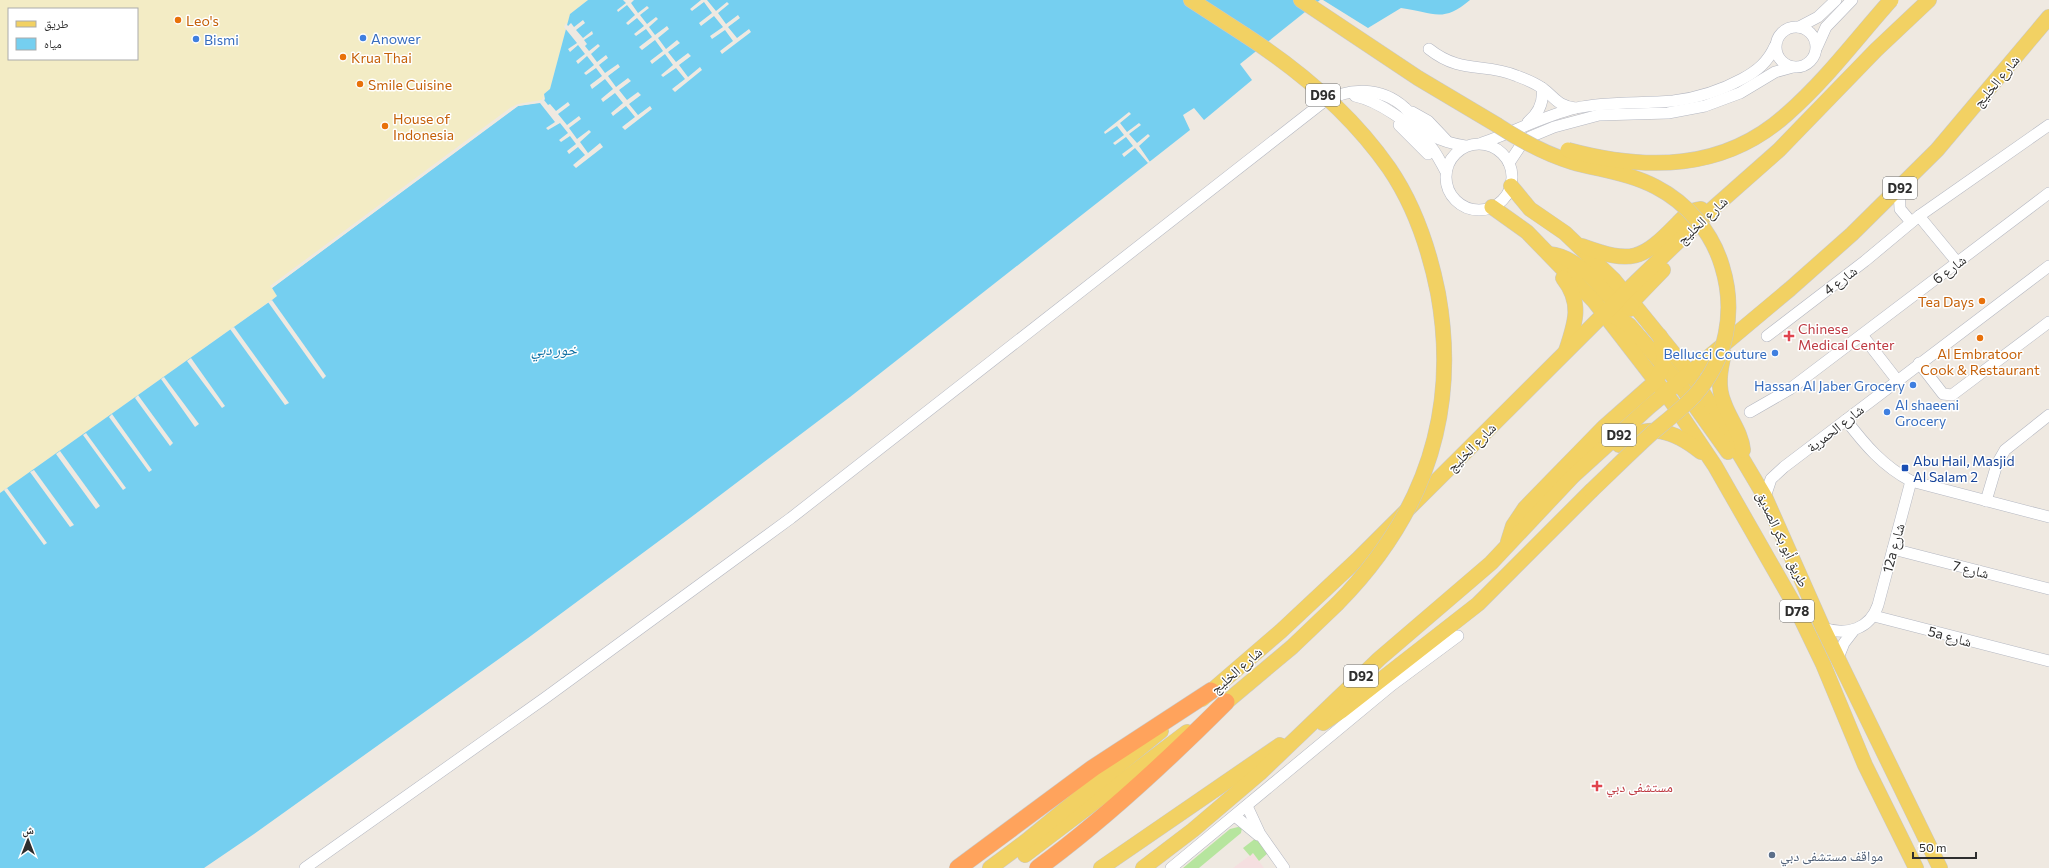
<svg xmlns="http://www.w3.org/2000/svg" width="2049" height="868" viewBox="0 0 2049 868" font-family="Commissioner,'Noto Naskh Arabic',sans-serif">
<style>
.medical{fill:#f5dfe0}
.green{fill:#b6e59e}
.sand{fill:#f3ecc5;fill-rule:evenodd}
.water{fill:#75cff0}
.pier{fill:#efe9e1}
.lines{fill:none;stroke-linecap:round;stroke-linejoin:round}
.minor-casing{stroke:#b4b7c1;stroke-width:12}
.major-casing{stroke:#c9c9c9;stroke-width:16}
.highway-casing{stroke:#c9c9c9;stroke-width:18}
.minor{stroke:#fff;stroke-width:11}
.major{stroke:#f2d163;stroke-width:15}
.highway{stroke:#ffa35c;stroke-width:17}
.major-bridge-casing{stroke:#c9c9c9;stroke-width:16;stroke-linecap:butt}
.major-bridge{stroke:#f2d163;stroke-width:15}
.food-dot{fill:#e8710a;stroke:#fff;stroke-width:1.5}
.shop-dot{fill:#3f7fe0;stroke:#fff;stroke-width:1.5}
.health-dot{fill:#e0444e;stroke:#fff;stroke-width:1.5}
.transit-dot{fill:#1a4fb4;stroke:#fff;stroke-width:1.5}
.service-dot{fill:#5c6f8a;stroke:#fff;stroke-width:1.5}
.labels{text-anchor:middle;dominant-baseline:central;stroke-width:3;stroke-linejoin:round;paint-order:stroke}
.shield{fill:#fff;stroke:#6d6d6d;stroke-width:1}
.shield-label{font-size:13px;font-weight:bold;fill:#2e2e2e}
.food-label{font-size:14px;fill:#c56008;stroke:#fff;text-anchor:start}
.shop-label{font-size:14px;fill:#366cbe;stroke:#fff;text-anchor:start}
.street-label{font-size:14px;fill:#2e2e2e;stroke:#fff}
.health-label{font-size:14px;fill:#be3a42;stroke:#fff;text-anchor:start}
.transit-label{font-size:14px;fill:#164399;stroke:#fff;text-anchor:start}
.service-label{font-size:14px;fill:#4e5e75;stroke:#fff;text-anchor:start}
.water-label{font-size:15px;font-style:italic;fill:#0d6fa3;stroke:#fff}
</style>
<rect width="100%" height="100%" fill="#efe9e1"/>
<!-- medical -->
<polygon class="medical" points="1253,853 1264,868 1233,868"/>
<!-- green -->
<g class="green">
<polygon points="1238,827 1242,828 1241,833 1199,868 1183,868 1230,829"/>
<polygon points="1256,838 1268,853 1259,861 1253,853 1250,856 1243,848"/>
</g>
<!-- sand -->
<path class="sand" d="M 0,0 L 588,0 L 570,14 L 550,89 L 544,94 L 545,99 L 272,288 L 277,296 L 0,493 ZM 9,9 L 137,9 L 137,59 L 9,59 Z"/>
<!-- water -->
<g class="water">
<polygon points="588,0 1320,0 1240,64 1252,80 1204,120 1194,108 1183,115 1190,130 850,397 690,518 528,638 254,834 204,868 0,868 0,493 272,300 277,296 272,288 512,110 518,106 543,102 545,99 544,94 550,89 570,14"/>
<path d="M 1323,0 L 1470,0 C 1442,24 1433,12 1401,8 L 1368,28 Z"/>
</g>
<!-- pier -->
<g class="pier">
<polygon points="623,0 634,0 631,3 638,13 647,6 649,8 640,15 647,24 656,17 658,19 649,27 655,35 667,26 669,29 658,38 666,49 677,40 680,43 668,52 676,62 688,53 691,56 679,65 688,77 700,67 702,70 675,92 672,89 685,79 676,68 663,77 661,75 673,65 665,54 652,64 650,61 663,51 655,40 642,50 639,47 652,37 646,29 636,36 634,34 644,26 637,18 628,25 626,23 635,15 627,5 618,12 617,10 626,3"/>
<polygon points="701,0 707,0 716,11 727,2 729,4 718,13 726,24 738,15 740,18 728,27 737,38 749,29 751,32 722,54 720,51 733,41 725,30 712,39 710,36 723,27 714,16 701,26 699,23 712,13 704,2 692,11 690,9"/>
<polygon points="583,20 585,23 576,30 583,38 592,31 593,34 584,40 587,44 585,46 589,51 598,44 600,46 591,54 597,62 606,55 608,58 599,65 605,73 618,64 620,67 608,76 616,87 628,78 631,81 619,90 627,100 638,92 641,95 629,104 638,115 650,106 652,109 625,130 622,127 635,117 626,106 613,116 611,113 623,103 615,93 603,102 601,99 613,89 605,79 592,89 590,85 602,76 596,68 586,75 584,73 594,65 587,56 578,64 576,61 585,54 578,45 570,52 568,49 577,43 564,27 566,23 568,26 571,23 574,27"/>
<polygon points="544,94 544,100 548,105 550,104 556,111 568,102 570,105 558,114 567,125 579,116 581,119 569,128 577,139 589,130 591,132 580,142 588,153 600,143 603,147 576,168 573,165 585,155 578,147 569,154 567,151 576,144 570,136 561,142 559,140 568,133 560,123 548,130 546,128 555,122 540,103 518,106 272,288 270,286 510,108 518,104 542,100"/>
<polygon points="1129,112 1131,114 1120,123 1127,132 1139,123 1141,125 1129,134 1137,143 1148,134 1150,136 1139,146 1150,162 1148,163 1135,148 1124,157 1122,154 1133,146 1126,137 1115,145 1113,143 1124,135 1117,126 1105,134 1104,132"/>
<polygon points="272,300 326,376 323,379 268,302"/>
<polygon points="234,327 289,403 285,405 230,329"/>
<polygon points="191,358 225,406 222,408 187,361"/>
<polygon points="164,377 199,424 195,427 161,379"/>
<polygon points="138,395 173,443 170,446 135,398"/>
<polygon points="112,414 152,470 149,472 109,417"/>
<polygon points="86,433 126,488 123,490 83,435"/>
<polygon points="60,451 100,506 96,509 56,454"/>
<polygon points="34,470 74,525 70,527 30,472"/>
<polygon points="7,488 47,543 44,545 4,490"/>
</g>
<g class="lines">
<defs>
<g id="minor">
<circle cx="1796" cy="47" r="20"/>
<polyline points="1799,27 1818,17 1836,0"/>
<polyline points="1817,47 1826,27 1852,0"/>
<path d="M 1429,49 C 1462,75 1484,62 1517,76 C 1525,79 1535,83 1542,88 C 1555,97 1557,106 1575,108"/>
<path d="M 1355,96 C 1379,101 1411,124 1427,142 C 1435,150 1440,161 1445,170"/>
<polyline points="1412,112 1428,121 1446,140"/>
<path d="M 1528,122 C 1539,113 1544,102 1542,88"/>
<polyline points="1399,125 1428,154"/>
<path d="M 1482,143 C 1514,132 1543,116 1576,108 C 1608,101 1640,104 1673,101 C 1697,98 1720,91 1742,79 C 1757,71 1768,62 1775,46"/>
<circle cx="1479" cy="177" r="33"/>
<polyline points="1509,163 1521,145 1530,137 1554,127 1599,115 1668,113 1705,106 1740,93 1775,72 1793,67"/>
<polyline points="1899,189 1900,209 1911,222"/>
<polyline points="1919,216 1957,262"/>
<polyline points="1862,335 1897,380"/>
<polyline points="1767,336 1865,261 1919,216 2049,125"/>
<polyline points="1919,363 1943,394 1952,395 2049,322"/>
<polyline points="1750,412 1790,389 2049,193"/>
<path d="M 1846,420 C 1865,445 1883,466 1911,481 L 2049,517"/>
<polyline points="1765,497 1771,479 1784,467 2049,266"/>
<polyline points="1986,501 1997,464 2005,450 2049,415"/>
<polyline points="1893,549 2049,589"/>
<polyline points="1874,616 2049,661"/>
<path d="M 1823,628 C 1847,636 1870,629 1878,605 L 1911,481"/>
<polyline points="1838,658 1844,643 1854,630"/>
<polyline points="1247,806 1260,834 1284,868"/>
<polyline points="1235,816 1258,835"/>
<path d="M 305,868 L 545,698 L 791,518 L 1322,103 C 1348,87 1381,86 1405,108 C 1414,117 1422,128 1433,136 C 1444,142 1454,144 1465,146"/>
<polyline points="1171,868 1392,685 1458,636"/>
</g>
<g id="major">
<polyline points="1191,0 1245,35"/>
<polyline points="1301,0 1418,78 1497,125"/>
<polyline points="1511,186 1530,209 1565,233 1614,280 1696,381 1765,497 1823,628 1940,868"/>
<polyline points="1492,207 1527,232 1594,301 1672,402 1715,466 1795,606 1823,664 1865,765 1916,868"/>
<path d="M 1582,246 C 1632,264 1641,261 1678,223 C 1685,216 1690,210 1701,209"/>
<path d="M 1549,254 C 1578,256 1604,290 1621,311"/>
<path d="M 1563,278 C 1583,303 1575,324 1566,351"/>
<polyline points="1630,309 1633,301 1663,270"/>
<polyline points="1605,314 1618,318 1629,325 1678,382 1728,452"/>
<path d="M 1724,354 C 1720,370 1717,387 1724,403 C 1730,420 1741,432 1743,450"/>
<path d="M 1619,445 C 1647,420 1675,431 1701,452"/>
<polyline points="1508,542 1513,526 1525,508 1604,427 1656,381 1661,370 1664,359 1663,348 1660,336"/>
<polyline points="1202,699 1281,631 1359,558 1636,282 1710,211 1779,150 1876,50 1929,0"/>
<polyline points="1218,709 1292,647 1337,604"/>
<polyline points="1323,723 1341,711 1478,604 1591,491"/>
<polyline points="1025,855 1187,732"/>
<polyline points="990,868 1025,842 1161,731"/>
<polyline points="1101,868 1280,745"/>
<polyline points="1143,868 1193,830 1260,773 1379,659 1491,563 1573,476 1649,407 1790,289 1852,234 1937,150 2049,17"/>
</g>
<g id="highway">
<polyline points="958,868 1093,768 1211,691"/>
<path d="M 1038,868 C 1105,819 1167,761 1226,702"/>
</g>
</defs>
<!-- minor casing -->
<use href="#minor" class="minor-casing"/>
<!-- major casing -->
<use href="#major" class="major-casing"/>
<!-- highway casing -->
<use href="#highway" class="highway-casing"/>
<!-- minor -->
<use href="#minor" class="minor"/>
<!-- major -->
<use href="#major" class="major"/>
<!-- highway -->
<use href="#highway" class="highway"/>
<defs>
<g id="major-bridge">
<path d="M 1245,35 C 1299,70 1352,115 1389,168 C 1415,206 1429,248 1438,293 C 1460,414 1423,517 1337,604"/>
<path d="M 1497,125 C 1520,140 1545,154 1572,162 C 1600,170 1630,173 1656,187 C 1687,203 1712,232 1722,266 C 1736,311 1727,359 1695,395 C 1682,409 1666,421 1652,433 C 1631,452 1611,472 1591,491"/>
<path d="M 1568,150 C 1646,171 1724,171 1787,114 C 1826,80 1857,38 1891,0"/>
</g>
</defs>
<!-- major-bridge casing -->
<use href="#major-bridge" class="major-bridge-casing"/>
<!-- major-bridge -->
<use href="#major-bridge" class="major-bridge"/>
</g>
<!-- markers -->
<g class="food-dot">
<circle cx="178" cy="20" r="4"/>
<circle cx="343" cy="57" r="4"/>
<circle cx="360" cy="84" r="4"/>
<circle cx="385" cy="126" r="4"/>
<circle cx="1982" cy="301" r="4"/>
<circle cx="1980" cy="338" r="4"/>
</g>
<g class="shop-dot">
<circle cx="363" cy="38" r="4"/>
<circle cx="196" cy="39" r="4"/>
<circle cx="1775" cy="353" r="4"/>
<circle cx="1913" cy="385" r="4"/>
<circle cx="1887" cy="412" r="4"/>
</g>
<g class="health-dot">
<path d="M1787 330h4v4h4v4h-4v4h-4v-4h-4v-4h4z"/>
<path d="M1595 780h4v4h4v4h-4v4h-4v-4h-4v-4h4z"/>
</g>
<rect class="transit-dot" x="1901" y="464" width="8" height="8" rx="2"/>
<circle class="service-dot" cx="1772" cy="855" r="4"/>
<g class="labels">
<!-- shield labels -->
<g class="shield">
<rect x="1306" y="84" width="34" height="22" rx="3"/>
<rect x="1883" y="177" width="34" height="22" rx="3"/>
<rect x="1602" y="424" width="34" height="22" rx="3"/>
<rect x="1780" y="600" width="34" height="22" rx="3"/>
<rect x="1344" y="665" width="34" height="22" rx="3"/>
</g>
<g class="shield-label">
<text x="1323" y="95">D96</text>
<text x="1900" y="188">D92</text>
<text x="1619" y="435">D92</text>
<text x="1797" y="611">D78</text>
<text x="1361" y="676">D92</text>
</g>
<!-- food labels -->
<g class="food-label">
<text x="186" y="20">Leo's</text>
<text x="351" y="57">Krua Thai</text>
<text x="368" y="84">Smile Cuisine</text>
<text x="393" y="118">House of<tspan x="393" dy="16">Indonesia</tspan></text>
<text x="1974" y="301" text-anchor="end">Tea Days</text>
<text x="1980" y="353" text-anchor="middle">Al Embratoor<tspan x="1980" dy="16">Cook &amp; Restaurant</tspan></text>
</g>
<!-- shop labels -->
<g class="shop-label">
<text x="371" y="38">Anower</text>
<text x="204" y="39">Bismi</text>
<text x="1767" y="353" text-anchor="end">Bellucci Couture</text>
<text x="1905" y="385" text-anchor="end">Hassan Al Jaber Grocery</text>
<text x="1895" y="404">Al shaeeni<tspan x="1895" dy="16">Grocery</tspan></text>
</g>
<!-- street labels -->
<g class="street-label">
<text transform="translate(1996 81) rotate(-50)">شارع الخليج</text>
<text transform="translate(1702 220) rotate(-43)">شارع الخليج</text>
<text transform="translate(1949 269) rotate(-37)">شارع 6</text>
<text transform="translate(1840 280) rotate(-37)">شارع 4</text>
<text transform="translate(1835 428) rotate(-38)">شارع الحمرية</text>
<text transform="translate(1471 447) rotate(-45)">شارع الخليج</text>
<text transform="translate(1783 539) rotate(65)">طريق أبو بكر الصديق</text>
<text transform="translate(1893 548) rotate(-75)">12a شارع</text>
<text transform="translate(1971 569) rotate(14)">شارع 7</text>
<text transform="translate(1950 636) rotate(15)">5a شارع</text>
<text transform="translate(1236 670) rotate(-41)">شارع الخليج</text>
</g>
<!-- health labels -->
<g class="health-label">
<text x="1798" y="328">Chinese<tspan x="1798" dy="16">Medical Center</tspan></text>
<text x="1606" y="786">مستشفى دبي</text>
</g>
<!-- transit labels -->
<g class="transit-label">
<text x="1913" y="460">Abu Hail, Masjid<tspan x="1913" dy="16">Al Salam 2</tspan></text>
</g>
<!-- service labels -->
<g class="service-label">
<text x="1780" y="855">مواقف مستشفى دبي</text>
</g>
<!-- water labels -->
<g class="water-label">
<text x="554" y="349">خور دبي</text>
</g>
</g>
<!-- legend -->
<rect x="8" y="8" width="130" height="52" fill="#ffffff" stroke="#ababab"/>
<rect x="16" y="21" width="20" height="6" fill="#f2d163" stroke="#ababab"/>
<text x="44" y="28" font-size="12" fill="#2e2e2e">طريق</text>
<rect x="16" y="38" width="20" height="12" fill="#75cff0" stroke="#ababab"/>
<text x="44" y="48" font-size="12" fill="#2e2e2e">مياه</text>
<!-- north arrow -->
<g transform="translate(28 840)" stroke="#ffffff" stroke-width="3" paint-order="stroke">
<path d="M0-3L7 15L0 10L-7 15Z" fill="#2e2e2e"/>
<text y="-6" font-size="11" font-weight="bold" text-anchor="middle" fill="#2e2e2e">ش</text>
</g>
<!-- scale -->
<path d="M1913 852v6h63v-6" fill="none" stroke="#2e2e2e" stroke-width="2"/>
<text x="1919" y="852" font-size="12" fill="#2e2e2e" stroke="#ffffff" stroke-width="3" paint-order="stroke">50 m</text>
</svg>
